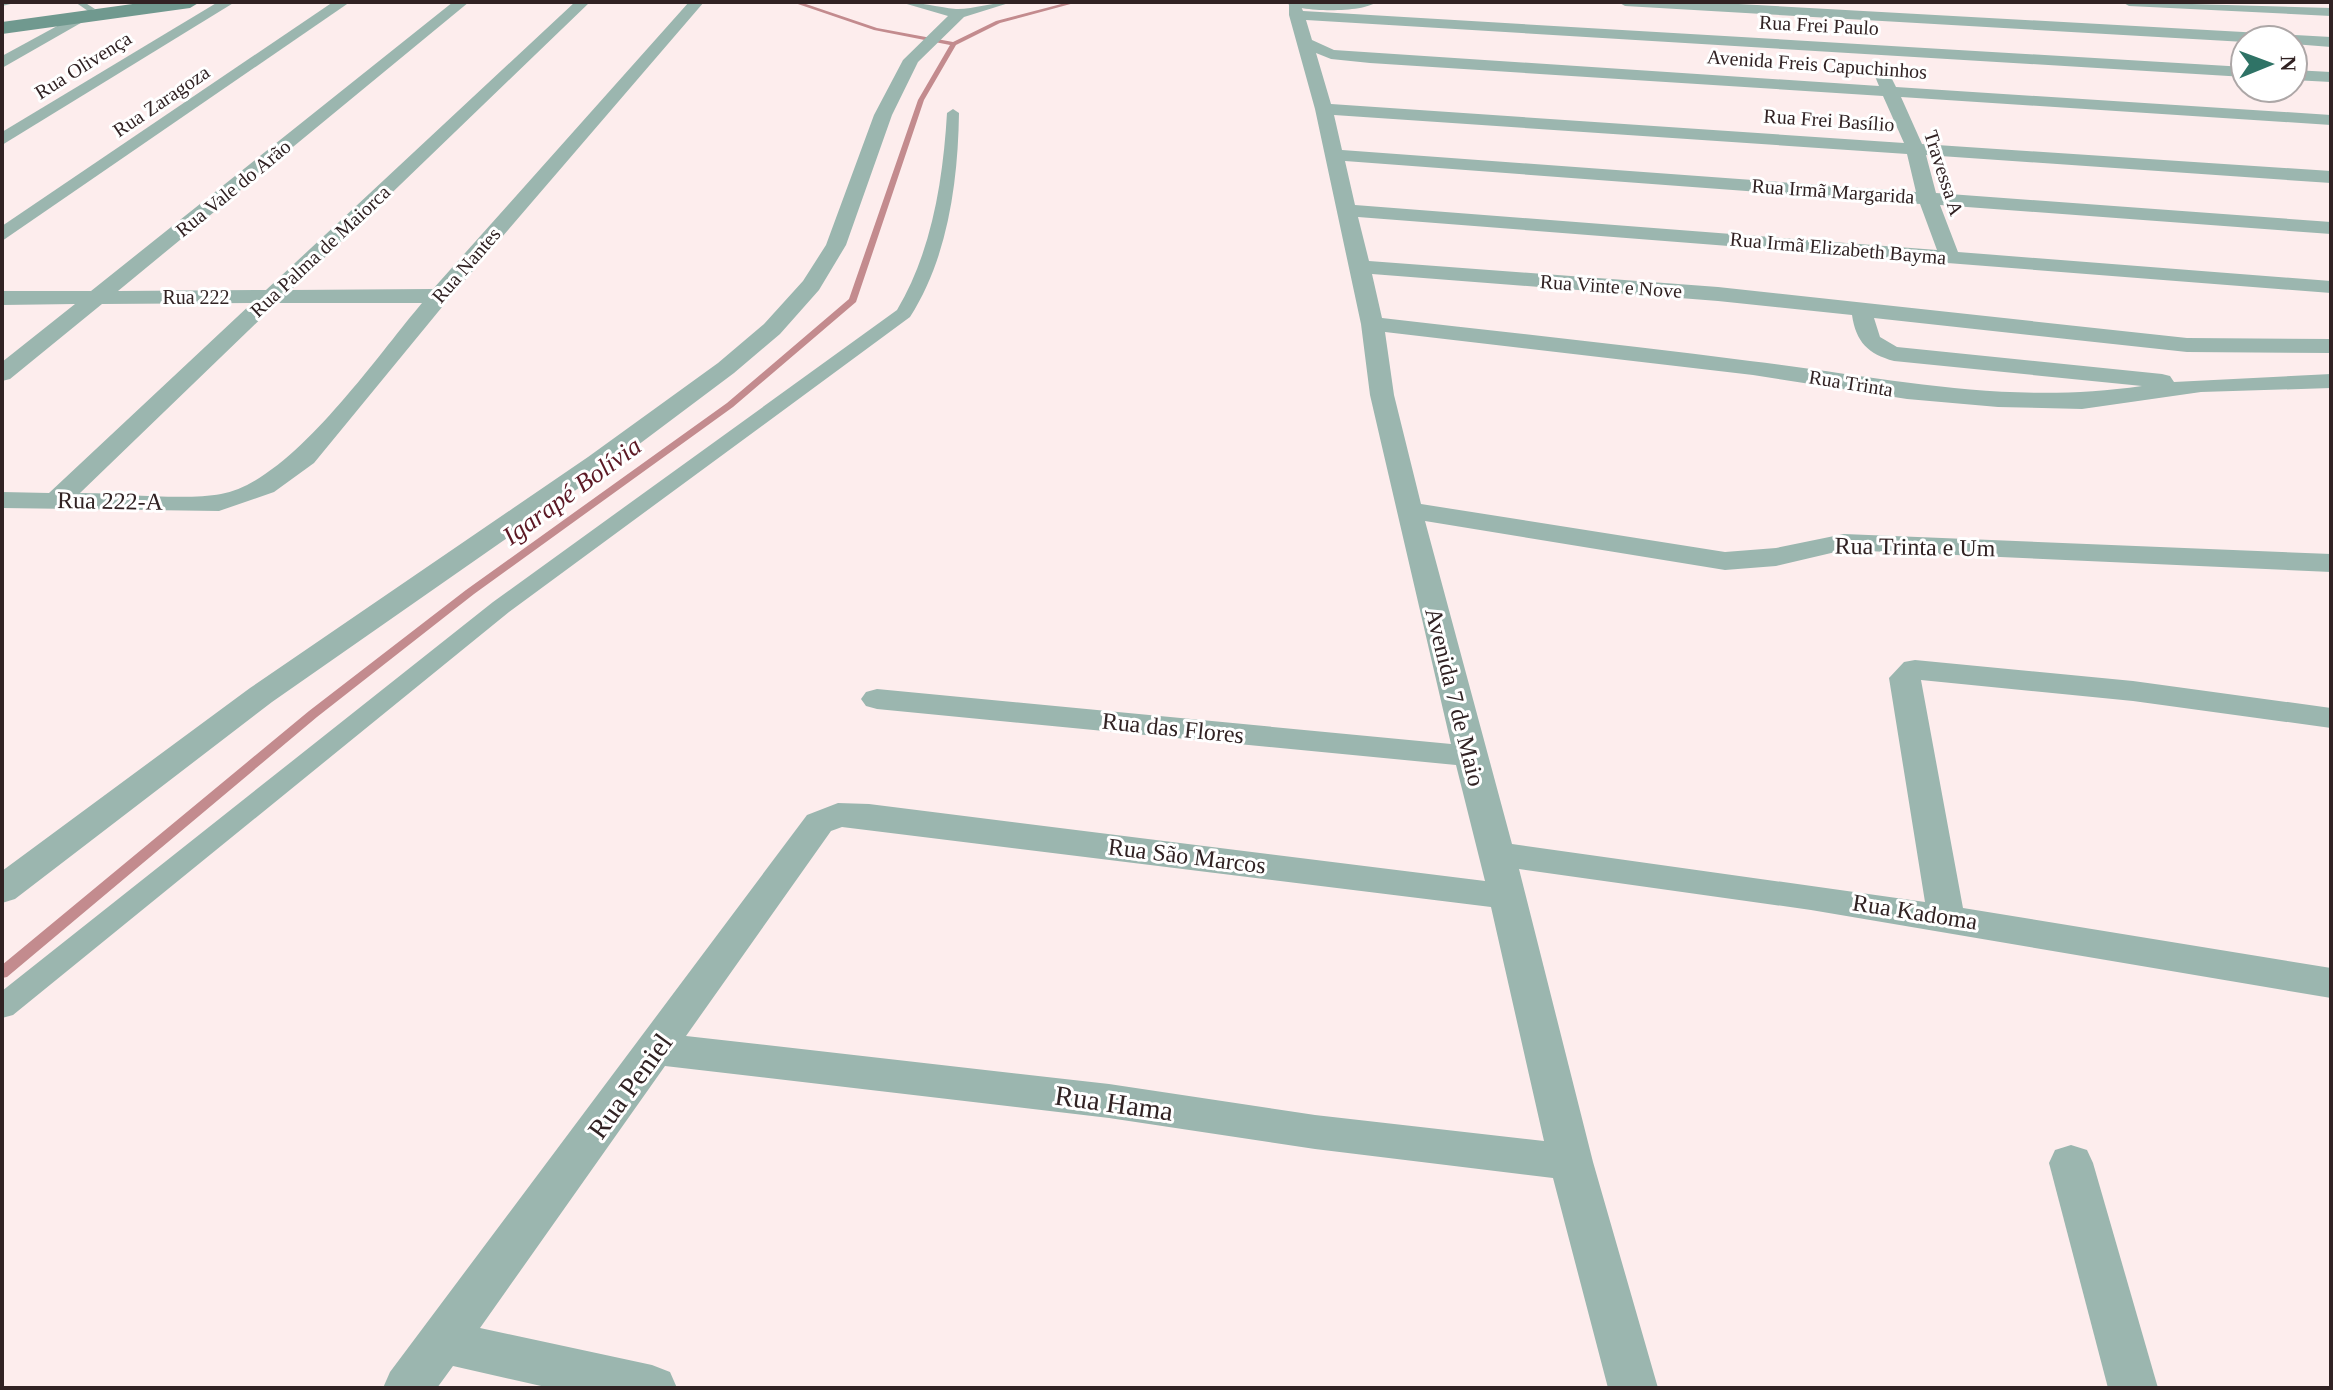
<svg xmlns="http://www.w3.org/2000/svg" width="2333" height="1390" viewBox="0 0 2333 1390" font-family="Georgia,serif">
<style>
.lines{fill:none;stroke-linecap:round;stroke-linejoin:round}
.stream{fill:#c38b8e;fill-rule:evenodd}
.service{fill:#9bb6af;fill-rule:evenodd}
.pedestrian{fill:#9bb6af;fill-rule:evenodd}
.minor{fill:#9bb6af;fill-rule:evenodd}
.tertiary{fill:#9bb6af;fill-rule:evenodd}
.secondary{fill:#70998f;fill-rule:evenodd}
.labels{text-anchor:middle;dominant-baseline:central;stroke-width:6;stroke-linejoin:round;paint-order:stroke}
.far-street-label{font-size:20px;fill:#312223;stroke:#fff}
.street-label{font-size:24px;fill:#312223;stroke:#fff}
.water-label{font-size:26px;font-style:italic;fill:#5c1824;stroke:#fff}
.near-street-label{font-size:28px;fill:#312223;stroke:#fff}
</style>
<rect width="100%" height="100%" fill="#fdeded"/>
<g class="lines">
<!-- stream -->
<polygon class="stream" points="792,2 800,2 877,28 953,42 996,21 1069,2 1078,2 1000,23 956,45 924,100 856,302 733,407 474,594 317,717 7,977 2,978 2,965 309,711 466,590 727,403 849,299 918,100 950,45 874,30"/>
<!-- service -->
<g class="service">
<polygon points="2,2 19,2 2,6"/>
<polygon points="75,2 84,2 95,9 88,11"/>
</g>
<!-- pedestrian -->
<path class="pedestrian" d="M 953,109 L 959,113 C 958,181 948,258 910,317 L 509,612 L 13,1015 L 2,1018 L 2,991 L 493,602 L 897,310 C 932,251 943,180 947,113 Z"/>
<!-- minor -->
<g class="minor">
<polygon points="218,2 235,2 2,145 2,132"/>
<polygon points="333,2 350,2 2,241 2,226"/>
<path d="M 453,2 L 469,2 L 118,291 L 266,290 L 575,2 L 590,2 L 291,290 L 433,289 L 689,2 L 704,2 L 447,301 L 314,463 L 274,492 L 219,511 L 2,508 L 2,492 L 49,493 L 252,303 L 102,304 L 10,379 L 2,381 L 2,362 L 75,304 L 2,305 L 2,291 L 91,291 ZM 277,303 L 422,303 C 376,357 291,482 221,494 C 184,501 119,493 80,493 Z"/>
<path d="M 900,2 C 920,2 937,7 956,9 C 969,10 995,2 1012,2 L 964,17 L 918,62 L 892,115 L 846,245 L 819,290 L 780,334 L 734,373 L 606,469 L 272,702 L 15,899 L 2,903 L 2,871 L 250,688 L 588,457 L 718,363 L 764,324 L 803,281 L 826,245 L 874,115 L 903,60 L 948,16 Z"/>
<path d="M 1289,2 L 1299,2 L 1303,11 L 2245,67 L 2245,77 L 1306,20 L 1312,40 L 1334,50 L 1879,86 L 1874,74 L 1882,69 L 1888,71 L 1896,87 L 2331,115 L 2331,125 L 1901,97 L 1922,144 L 2331,171 L 2331,183 L 1926,155 L 1936,193 L 2331,222 L 2331,234 L 1940,205 L 1958,252 L 2331,281 L 2331,293 L 1358,217 L 1369,261 L 1718,287 L 2187,338 L 2331,339 L 2331,353 L 2187,352 L 1874,318 L 1880,337 L 1897,347 L 2162,374 L 2170,376 L 2174,382 L 2331,374 L 2331,388 L 2201,392 L 2082,409 L 1998,407 L 1907,399 L 1753,375 L 1385,332 L 1394,395 L 1421,504 L 1725,552 L 1776,548 L 1844,534 L 2331,554 L 2331,572 L 1844,550 L 1776,566 L 1725,570 L 1425,521 L 1512,844 L 1925,902 L 1889,678 L 1904,662 L 1915,660 L 2133,681 L 2331,708 L 2331,728 L 2133,701 L 1921,680 L 1963,908 L 2331,968 L 2331,998 L 1811,910 L 1519,869 L 1593,1162 L 1658,1388 L 1608,1388 L 1553,1178 L 1315,1149 L 1109,1118 L 665,1066 L 480,1328 L 652,1365 L 670,1372 L 677,1388 L 550,1388 L 453,1366 L 437,1388 L 383,1388 L 390,1372 L 807,815 L 838,803 L 869,804 L 1485,881 L 1456,765 L 877,709 L 866,706 L 861,699 L 866,692 L 877,689 L 1451,744 L 1370,395 L 1361,324 L 1315,109 L 1289,15 ZM 1316,53 L 1331,59 L 1370,63 L 1883,96 L 1904,143 L 1331,104 ZM 1334,115 L 1907,154 L 1916,192 L 1342,150 ZM 1345,161 L 1920,204 L 1937,250 L 1355,205 ZM 1372,274 L 1718,301 L 1852,315 C 1856,342 1868,354 1894,361 L 2142,386 C 2003,406 1886,377 1750,361 C 1627,345 1505,332 1382,318 ZM 842,827 L 1491,907 L 1544,1141 L 1315,1115 L 1109,1084 L 686,1036 L 831,831 Z"/>
<polygon points="1618,2 1702,2 2331,37 2331,47 2293,44 2293,40 2245,42 1625,6"/>
<polygon points="2122,2 2331,8 2331,16 2129,6"/>
<polygon points="81,13 93,16 2,68 2,56"/>
<polygon points="2293,70 2331,72 2331,82 2293,80"/>
<polygon points="2071,1145 2087,1150 2093,1163 2158,1388 2108,1388 2049,1163 2055,1150"/>
</g>
<!-- tertiary -->
<path class="tertiary" d="M 1285,2 L 1376,2 C 1364,13 1297,13 1285,2 Z"/>
<!-- secondary -->
<polygon class="secondary" points="147,2 200,2 190,8 2,34 2,22"/>
</g>
<g class="labels">
<!-- far-street labels -->
<g class="far-street-label">
<text transform="translate(1819 25) rotate(3)">Rua Frei Paulo</text>
<text transform="translate(1817 64) rotate(4)">Avenida Freis Capuchinhos</text>
<text transform="translate(83 65) rotate(-32)">Rua Olivença</text>
<text transform="translate(161 101) rotate(-34)">Rua Zaragoza</text>
<text transform="translate(1829 120) rotate(4)">Rua Frei Basílio</text>
<text transform="translate(1944 173) rotate(72)">Travessa A</text>
<text transform="translate(233 188) rotate(-39)">Rua Vale do Arão</text>
<text transform="translate(1833 191) rotate(4)">Rua Irmã Margarida</text>
<text transform="translate(1838 248) rotate(5)">Rua Irmã Elizabeth Bayma</text>
<text transform="translate(320 251) rotate(-43)">Rua Palma de Maiorca</text>
<text transform="translate(466 265) rotate(-49)">Rua Nantes</text>
<text transform="translate(1611 286) rotate(4)">Rua Vinte e Nove</text>
<text x="196" y="297">Rua 222</text>
<text transform="translate(1851 383) rotate(9)">Rua Trinta</text>
</g>
<!-- street labels -->
<g class="street-label">
<text transform="translate(110 501) rotate(1)">Rua 222-A</text>
<text transform="translate(1915 547) rotate(1)">Rua Trinta e Um</text>
<text transform="translate(1455 697) rotate(76)">Avenida 7 de Maio</text>
<text transform="translate(1173 728) rotate(6)">Rua das Flores</text>
<text transform="translate(1187 856) rotate(7)">Rua São Marcos</text>
<text transform="translate(1915 912) rotate(9)">Rua Kadoma</text>
</g>
<!-- water labels -->
<g class="water-label">
<text transform="translate(572 491) rotate(-36)">Igarapé Bolívia</text>
</g>
<!-- near-street labels -->
<g class="near-street-label">
<text transform="translate(630 1086) rotate(-54)">Rua Peniel</text>
<text transform="translate(1114 1103) rotate(8)">Rua Hama</text>
</g>
</g>
<!-- border -->
<rect width="2333" height="1390" fill="none" stroke="#312223" stroke-width="8"/>
<!-- north arrow -->
<g transform="translate(2269 64) rotate(89)"><circle r="38" fill="#ffffff" stroke="#ada7a7" stroke-width="2"/>
<path d="M0-6L14 30L0 20L-14 30Z" fill="#2f7366"/>
<text y="-12" font-size="22" font-weight="bold" text-anchor="middle" fill="#312223">N</text>
</g>
</svg>
